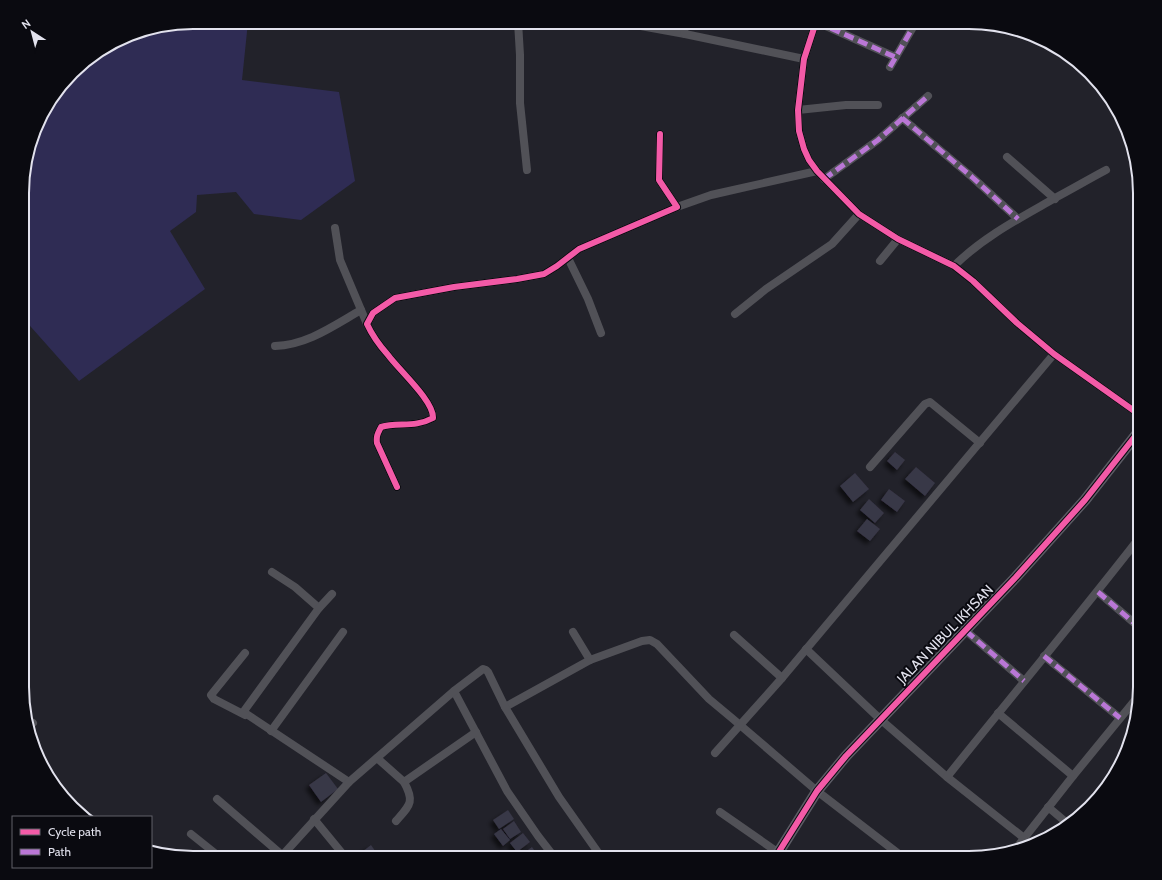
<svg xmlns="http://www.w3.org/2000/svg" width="1162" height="880" viewBox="0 0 1162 880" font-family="Cabin,sans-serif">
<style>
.green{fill:#2f2c54}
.building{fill:#393747;filter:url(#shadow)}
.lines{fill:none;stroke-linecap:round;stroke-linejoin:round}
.street{stroke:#515157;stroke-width:8}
.secondary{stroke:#5c5c65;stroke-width:11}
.quiet{stroke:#ba77d6;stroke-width:5;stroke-dasharray:10 5;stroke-linecap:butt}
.cycleway-casing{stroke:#0a0a10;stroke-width:8}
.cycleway{stroke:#f35aa7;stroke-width:6}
.labels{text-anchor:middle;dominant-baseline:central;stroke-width:4;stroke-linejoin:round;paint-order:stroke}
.street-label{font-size:14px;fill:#e2e2ed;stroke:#0a0a10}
.rim{fill:none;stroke:#e2e2ed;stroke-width:2}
</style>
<defs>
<filter id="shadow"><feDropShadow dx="-3.5" dy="3.5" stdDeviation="2" flood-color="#0009"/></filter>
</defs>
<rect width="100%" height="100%" fill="#22222a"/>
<!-- green -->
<polygon class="green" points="193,22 248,22 242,80 339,92 355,181 301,220 254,214 236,192 197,195 196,212 170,231 205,289 79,381 23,318 24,171 45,108 81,64 138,31"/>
<!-- building -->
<g class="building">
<polygon points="895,452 905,460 897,470 887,461"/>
<polygon points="916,467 935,483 925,496 905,479"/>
<polygon points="855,473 869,489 853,502 840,486"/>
<polygon points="889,489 905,501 897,512 881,500"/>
<polygon points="869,499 884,513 875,523 860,510"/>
<polygon points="867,519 880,529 870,541 857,531"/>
<polygon points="326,773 338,789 321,802 309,785"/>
<polygon points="508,810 514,819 499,829 493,820"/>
<polygon points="514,821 521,832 510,839 503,829"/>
<polygon points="501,829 510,840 503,846 494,834"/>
<polygon points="523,833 530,842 517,852 510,843"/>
<polygon points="371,845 380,858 367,858 362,852"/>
<polygon points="532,847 538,856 535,858 521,858 520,856"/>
</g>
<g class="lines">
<!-- street -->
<g class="street">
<polyline points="518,22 520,55 520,103 527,170"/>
<polyline points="619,22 685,34"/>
<polyline points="683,22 685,34 804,59"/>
<polyline points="816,22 804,59 798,110 799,131 804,149 809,160 817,171 859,214 898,239 954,266 973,281 1017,323 1054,354 1140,415"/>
<polyline points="817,22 895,57"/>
<polyline points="890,67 916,22"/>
<polyline points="798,110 846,105 878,105"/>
<polyline points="902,118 972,177 1018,219"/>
<polyline points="1007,157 1055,199"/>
<polyline points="824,179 878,140 928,96"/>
<polyline points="677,207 711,195 817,171"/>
<polyline points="335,228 340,260 367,324"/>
<polyline points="568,258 588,299 601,333"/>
<polyline points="880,261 898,239"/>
<path d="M 954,266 C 983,237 1020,218 1055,198 C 1072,189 1089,179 1106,170"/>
<polyline points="735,314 766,289 832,244 859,214"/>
<path d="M 275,346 C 307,345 333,326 361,310"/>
<polyline points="870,467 925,404 930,402 980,443"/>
<path d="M 397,487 L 377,443 C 376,436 378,433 381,427 C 398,422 415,428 433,418 C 434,401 398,369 388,355 C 380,346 372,335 367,324 L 373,313 L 395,298 L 454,287 L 517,279 L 544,274 L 557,266 L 579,249 L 677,207 L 659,180 L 660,134"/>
<polyline points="272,572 295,587 319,608 244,711 245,713 349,782"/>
<polyline points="1098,592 1140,628"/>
<polyline points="319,608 332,594"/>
<polyline points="966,631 1024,681"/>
<polyline points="573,632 590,660"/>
<polyline points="734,635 782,678"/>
<polyline points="806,649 880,719 947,777 1024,838"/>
<polyline points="245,653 211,695 214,699 245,715"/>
<polyline points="1044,656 1120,718"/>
<polyline points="454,691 507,791 538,836 555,858"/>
<polyline points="505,707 590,660 642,641 650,640 657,644 709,699 733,719 817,791 904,858"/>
<polyline points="998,713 1073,776"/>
<polyline points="30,726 33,723"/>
<polyline points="271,731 343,632"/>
<polyline points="715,753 782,678 1054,354"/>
<polyline points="377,758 404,782 476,732"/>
<path d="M 947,777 C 1011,697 1077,618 1140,537"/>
<polyline points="217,799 282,855"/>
<polyline points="1048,807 1067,823"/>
<polyline points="720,812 786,858"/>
<polyline points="314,819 346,858"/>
<path d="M 396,821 C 410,805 415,802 404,782"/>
<polyline points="191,834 221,858"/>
<polyline points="1018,846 1073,776 1140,694"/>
<polyline points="280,858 349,782 454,691 483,669 486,670 488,672 505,707 559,797 602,858"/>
</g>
<!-- secondary -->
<polyline class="secondary" points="775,858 817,791 846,756 1016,577 1085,500 1140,430"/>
<!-- quiet -->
<g class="quiet">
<polyline points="817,22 895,57"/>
<polyline points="890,67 916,22"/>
<polyline points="902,118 972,177 1018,219"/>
<polyline points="824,179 878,140 928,96"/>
<polyline points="1098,592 1140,628"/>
<polyline points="966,631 1024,681"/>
<polyline points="1044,656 1120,718"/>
</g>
<defs>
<g id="cycleway">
<polyline points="816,22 804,59 798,110 799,131 804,149 809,160 817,171 859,214 898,239 954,266 973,281 1017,323 1054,354 1140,415"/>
<path d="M 397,487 L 377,443 C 376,436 378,433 381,427 C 398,422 415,428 433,418 C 434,401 398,369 388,355 C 380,346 372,335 367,324 L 373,313 L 395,298 L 454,287 L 517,279 L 544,274 L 557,266 L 579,249 L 677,207 L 659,180 L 660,134"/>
<polyline points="775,858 817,791 846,756 1016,577 1085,500 1140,430"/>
</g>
</defs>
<!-- cycleway casing -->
<use href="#cycleway" class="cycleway-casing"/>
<!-- cycleway -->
<use href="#cycleway" class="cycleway"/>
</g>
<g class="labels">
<!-- street labels -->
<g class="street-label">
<text transform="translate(945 634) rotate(-46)">JALAN NIBUL IKHSAN</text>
</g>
</g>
<!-- crop -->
<path d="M0 0H1162V880H0ZM193 29H969A164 164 0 0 1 1133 193V687A164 164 0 0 1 969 851H193A164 164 0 0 1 29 687V193A164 164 0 0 1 193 29Z" fill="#0a0a10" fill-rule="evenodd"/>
<path class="rim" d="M193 29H969A164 164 0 0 1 1133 193V687A164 164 0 0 1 969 851H193A164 164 0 0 1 29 687V193A164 164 0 0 1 193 29Z"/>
<!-- legend -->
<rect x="12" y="816" width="140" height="52" fill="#0a0a10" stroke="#606068"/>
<rect x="20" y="829" width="20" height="6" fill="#f35aa7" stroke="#606068"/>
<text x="48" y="836" font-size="12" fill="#e2e2ed">Cycle path</text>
<rect x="20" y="849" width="20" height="6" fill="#ba77d6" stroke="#606068"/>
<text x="48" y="856" font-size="12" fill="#e2e2ed">Path</text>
<!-- north arrow -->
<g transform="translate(32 32) rotate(324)" stroke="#0a0a10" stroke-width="3" paint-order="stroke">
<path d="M0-3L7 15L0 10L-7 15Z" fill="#e2e2ed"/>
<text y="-6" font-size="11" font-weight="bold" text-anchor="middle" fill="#e2e2ed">N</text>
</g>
</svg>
